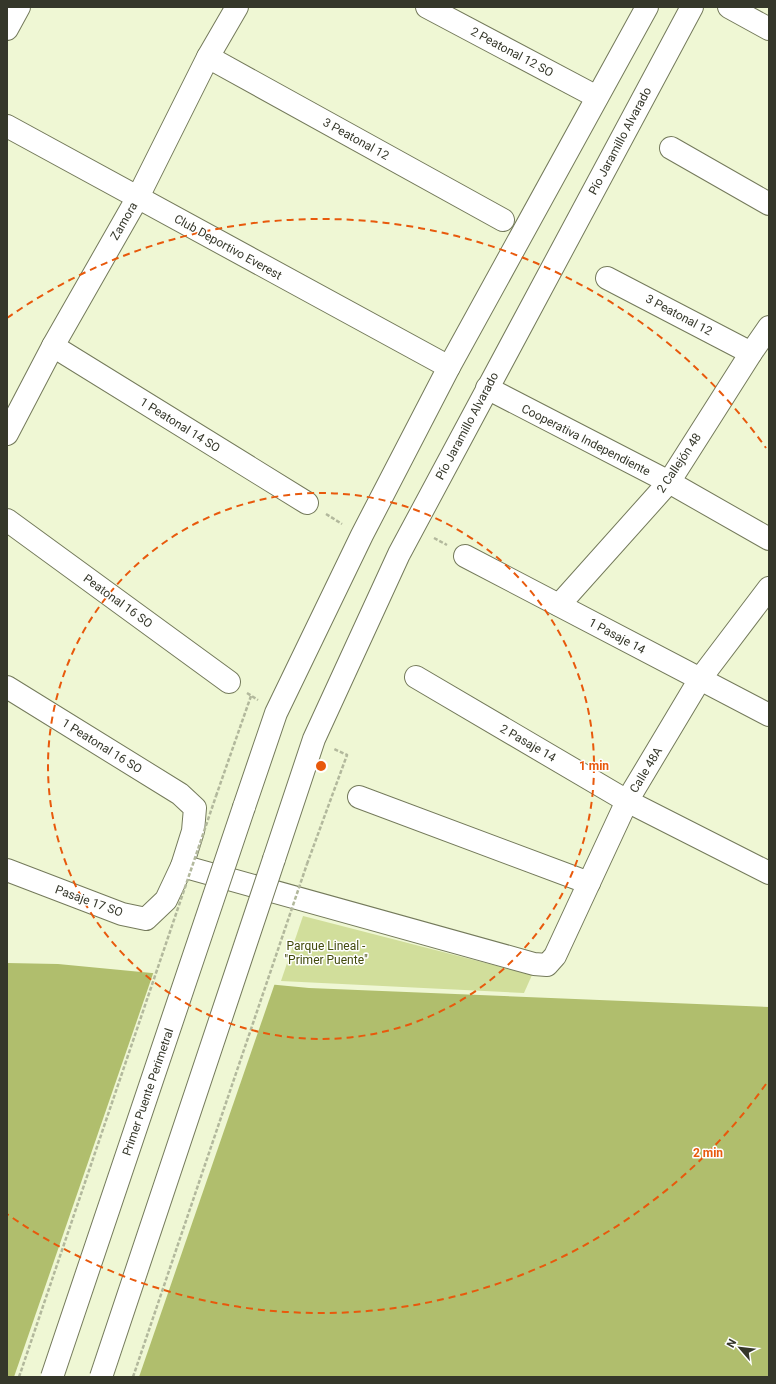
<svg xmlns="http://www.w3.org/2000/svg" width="776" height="1384" viewBox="0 0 776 1384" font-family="Roboto,sans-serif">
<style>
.green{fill:#d1de9b}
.water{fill:#b0be6d}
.pier{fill:#eff7d4}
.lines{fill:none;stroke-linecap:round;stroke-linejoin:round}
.minor-casing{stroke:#747a5b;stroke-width:24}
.highway-casing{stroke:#747a5b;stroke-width:24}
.path{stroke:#b2b89c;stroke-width:2.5;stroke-dasharray:4 2;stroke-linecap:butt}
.minor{stroke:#fff;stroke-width:22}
.highway{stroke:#fff;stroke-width:22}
.highway-bridge-casing{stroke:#747a5b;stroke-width:24;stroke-linecap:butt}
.path-bridge{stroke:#b2b89c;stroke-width:2.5;stroke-dasharray:4 2;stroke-linecap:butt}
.highway-bridge{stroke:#fff;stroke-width:22}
.ring{fill:none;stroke:#e8590c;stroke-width:2;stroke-dasharray:7 5}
.labels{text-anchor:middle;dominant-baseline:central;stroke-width:3;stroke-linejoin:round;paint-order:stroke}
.street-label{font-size:12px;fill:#35372a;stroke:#fff}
.park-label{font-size:12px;fill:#424a0c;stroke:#fff}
.centre{fill:#e8590c;stroke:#fff;stroke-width:2}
.ring-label{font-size:12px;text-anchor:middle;font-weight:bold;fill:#e8590c;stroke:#fff;stroke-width:3;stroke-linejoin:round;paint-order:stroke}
</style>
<rect width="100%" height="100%" fill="#eff7d4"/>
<!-- green -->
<polygon class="green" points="303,916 532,975 524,993 281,981"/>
<!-- water -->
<polygon class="water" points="7,963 58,964 309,988 769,1007 769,1377 7,1377"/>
<!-- pier -->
<polygon class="pier" points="154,971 275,983 139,1377 14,1377"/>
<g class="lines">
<defs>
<g id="minor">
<polyline points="427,7 597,97"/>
<polyline points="729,7 769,29"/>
<polyline points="7,29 19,7"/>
<polyline points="208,57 503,220"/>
<polyline points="7,126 449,367"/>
<polyline points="671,148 769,204"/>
<polyline points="607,278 751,353"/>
<polyline points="53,346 307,503"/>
<polyline points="487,388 669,482 769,539"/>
<polyline points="7,434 53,346 138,197 208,57 237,7"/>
<polyline points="7,520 229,682"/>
<polyline points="465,556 769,715"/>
<polyline points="559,605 669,482 751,353 769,327"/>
<polyline points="416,677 627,801 769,873"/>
<polyline points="7,687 180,794 195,808 193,831 182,866 166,900 146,919 122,914 7,870"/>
<polyline points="359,797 589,883"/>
<polyline points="182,866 534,964 547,965 555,956 627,801 700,679 769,588"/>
</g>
<g id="highway">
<polyline points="244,807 276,713 362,535 449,367 647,7"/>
<polyline points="274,859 314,739 399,554 692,7"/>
</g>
</defs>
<!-- minor casing -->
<use href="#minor" class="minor-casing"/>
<!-- highway casing -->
<use href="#highway" class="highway-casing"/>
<!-- path -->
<g class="path">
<polyline points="326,514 342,524"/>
<polyline points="434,538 447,545"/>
<polyline points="247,693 258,700"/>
<polyline points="216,796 251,696"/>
<polyline points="307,864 347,755 334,749"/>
</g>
<!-- minor -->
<use href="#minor" class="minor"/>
<!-- highway -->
<use href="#highway" class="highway"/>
<defs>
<g id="highway-bridge">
<polyline points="52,1377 244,807"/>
<polyline points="101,1377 274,859"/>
</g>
</defs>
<!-- highway-bridge casing -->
<use href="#highway-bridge" class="highway-bridge-casing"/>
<!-- path-bridge -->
<g class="path-bridge">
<polyline points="19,1377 216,796"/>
<polyline points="133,1377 307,864"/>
</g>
<!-- highway-bridge -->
<use href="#highway-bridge" class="highway-bridge"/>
</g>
<!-- distance rings -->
<g class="ring">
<circle cx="321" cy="766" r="273"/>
<path d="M766 1084A547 547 0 0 1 7 1214M7 318A547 547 0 0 1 766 448"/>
</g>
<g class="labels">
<!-- street labels -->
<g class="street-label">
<text transform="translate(512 52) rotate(28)">2 Peatonal 12 SO</text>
<text transform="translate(356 139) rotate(29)">3 Peatonal 12</text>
<text transform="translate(620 141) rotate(-62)">Pío Jaramillo Alvarado</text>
<text transform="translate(124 221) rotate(-60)">Zamora</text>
<text transform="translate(228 247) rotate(29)">Club Deportivo Everest</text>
<text transform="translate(679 315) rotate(28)">3 Peatonal 12</text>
<text transform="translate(180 425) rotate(32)">1 Peatonal 14 SO</text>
<text transform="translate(467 426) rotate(-62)">Pío Jaramillo Alvarado</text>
<text transform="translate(586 440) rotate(27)">Cooperativa Independiente</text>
<text transform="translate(679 463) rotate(-56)">2 Callejón 48</text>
<text transform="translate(118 601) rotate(36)">Peatonal 16 SO</text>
<text transform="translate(617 636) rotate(28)">1 Pasaje 14</text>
<text transform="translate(528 743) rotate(30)">2 Pasaje 14</text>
<text transform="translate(102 746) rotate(32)">1 Peatonal 16 SO</text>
<text transform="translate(646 770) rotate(-59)">Calle 48A</text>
<text transform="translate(89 901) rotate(20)">Pasaje 17 SO</text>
<text transform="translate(148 1092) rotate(-71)">Primer Puente Perimetral</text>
</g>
<!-- park labels -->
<g class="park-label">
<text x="326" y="946">Parque Lineal -<tspan x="326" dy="14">"Primer Puente"</tspan></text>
</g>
</g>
<circle cx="321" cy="766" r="6" class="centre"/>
<g class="ring-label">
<text x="594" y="770">1 min</text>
<text x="708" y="1157">2 min</text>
</g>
<!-- border -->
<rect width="776" height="1384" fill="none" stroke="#35372a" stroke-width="16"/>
<!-- north arrow -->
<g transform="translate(740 1348) rotate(298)" stroke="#ffffff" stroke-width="3" paint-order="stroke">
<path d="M0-3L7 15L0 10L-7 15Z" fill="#35372a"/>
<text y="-6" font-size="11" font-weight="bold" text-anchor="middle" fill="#35372a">N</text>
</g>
</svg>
